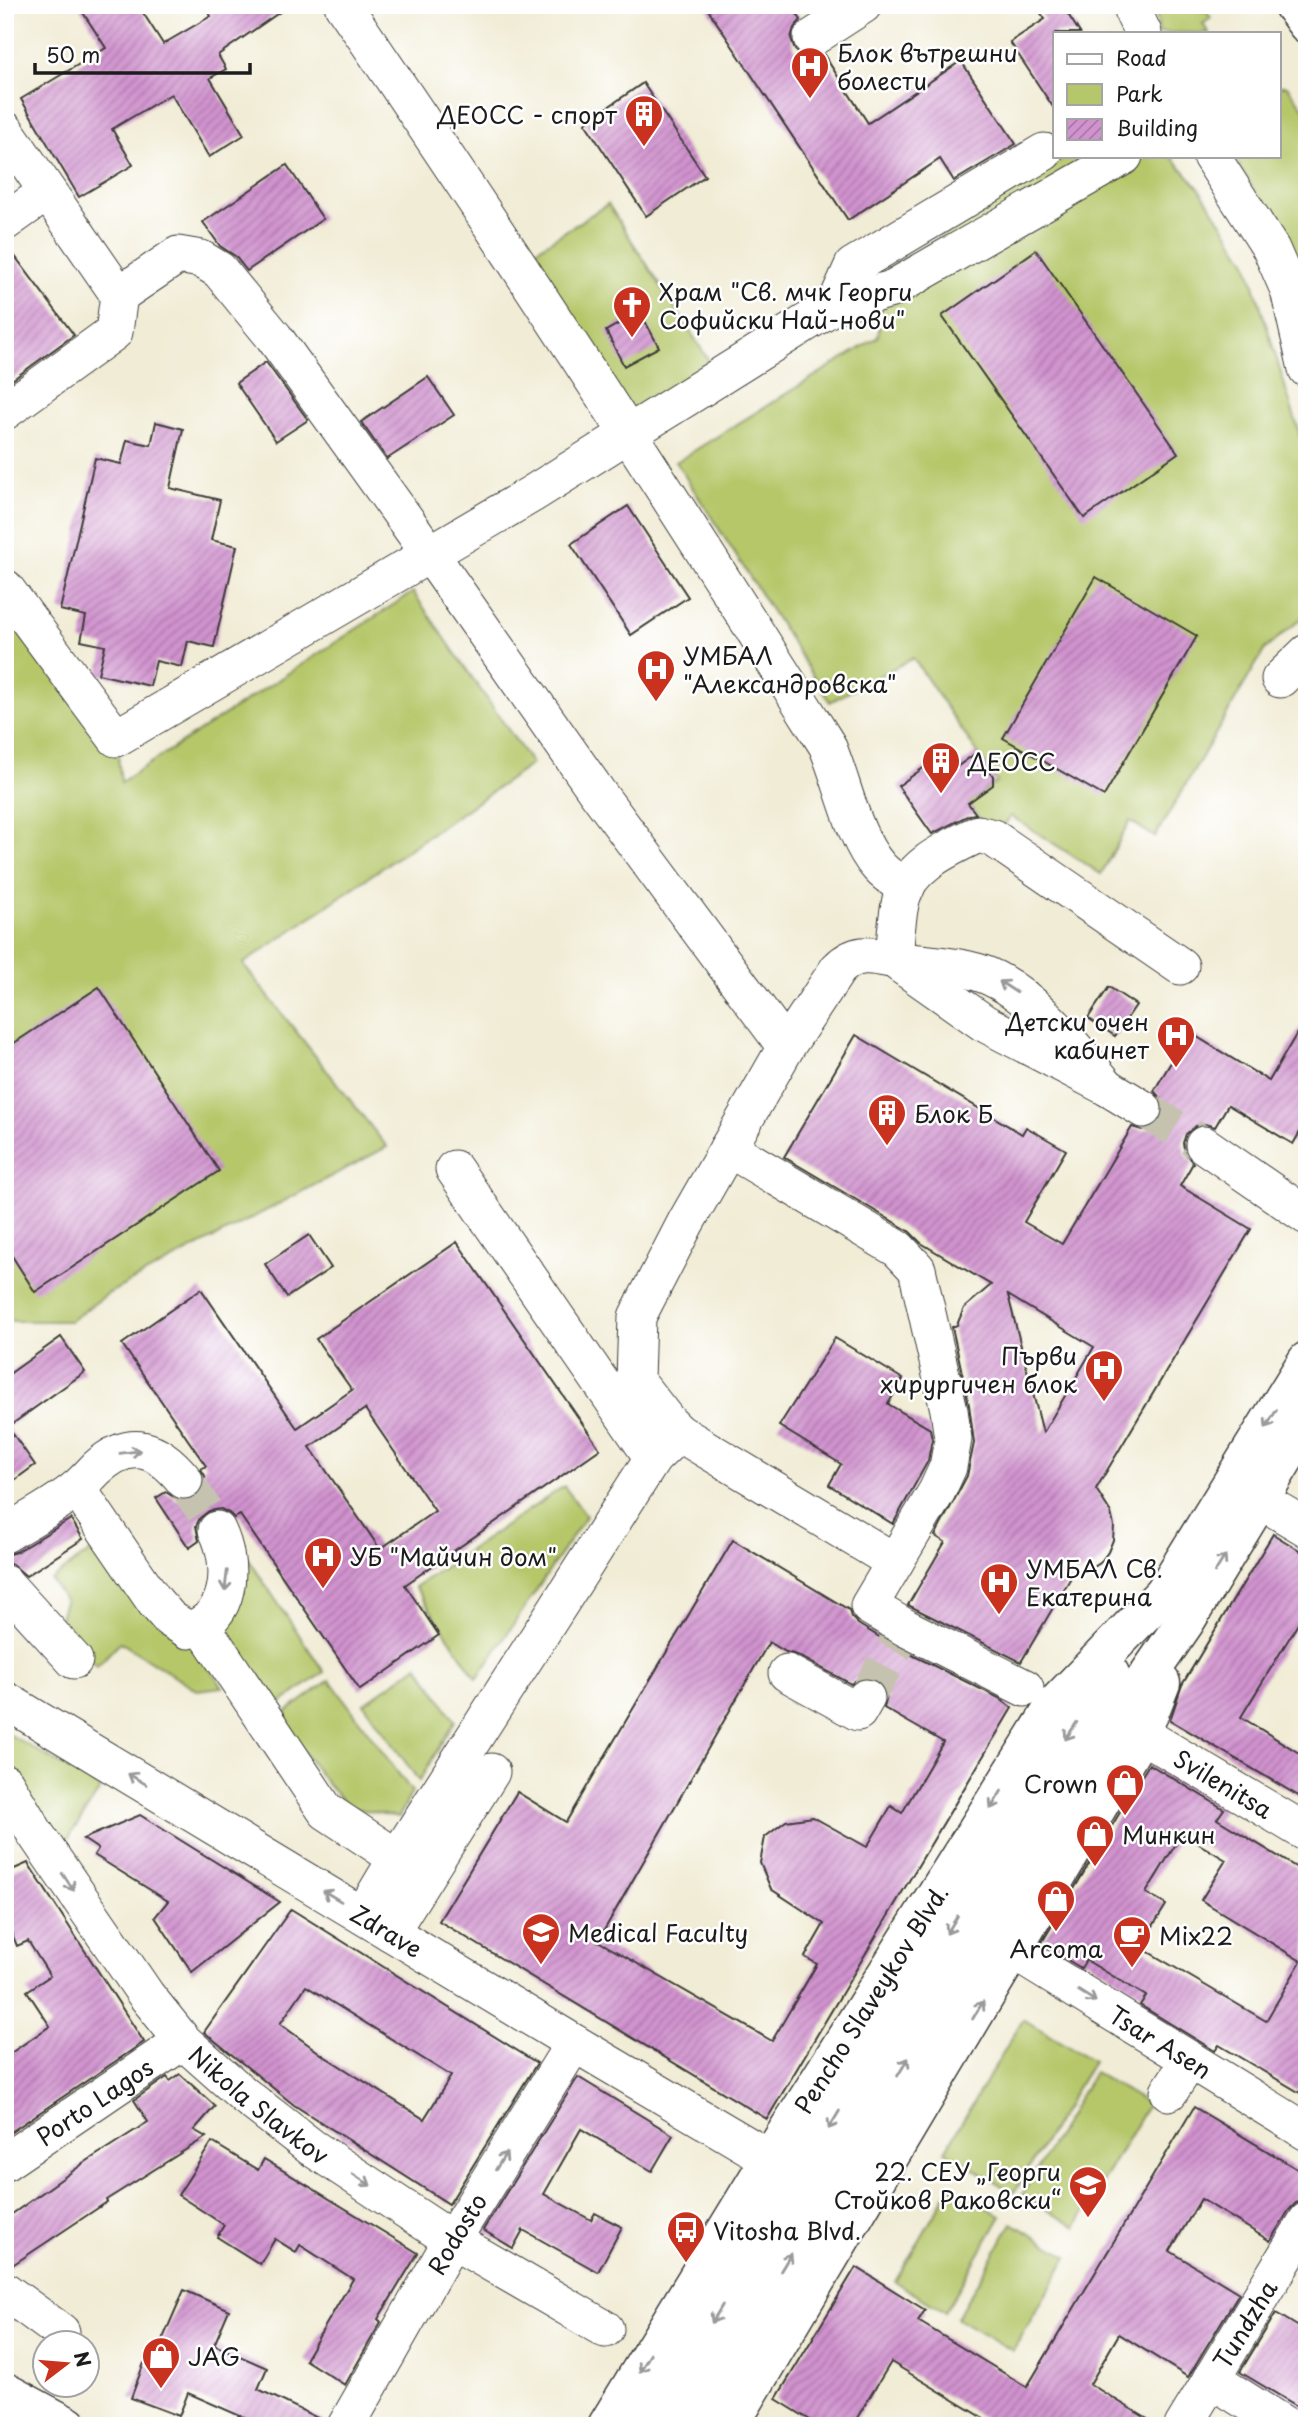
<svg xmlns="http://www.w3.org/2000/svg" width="1312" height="2431" viewBox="0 0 1312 2431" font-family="'Playpen Sans',sans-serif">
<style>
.green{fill:#b6c76b;stroke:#697244;stroke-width:2}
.building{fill:url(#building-hatch);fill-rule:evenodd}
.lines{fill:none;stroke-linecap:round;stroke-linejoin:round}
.minor-tunnel{stroke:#c6c2b0;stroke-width:37;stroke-dasharray:37 18;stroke-linecap:butt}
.minor-casing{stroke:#3c3b38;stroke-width:39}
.major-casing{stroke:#3c3b38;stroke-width:41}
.minor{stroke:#fff;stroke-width:37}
.major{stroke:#fff;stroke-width:38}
.oneway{stroke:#999}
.labels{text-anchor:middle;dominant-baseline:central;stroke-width:5;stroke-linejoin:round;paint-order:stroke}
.poi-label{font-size:24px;fill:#1c1c1c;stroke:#fff;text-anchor:start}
.street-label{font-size:24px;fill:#1c1c1c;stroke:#fff}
</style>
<defs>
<pattern id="building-hatch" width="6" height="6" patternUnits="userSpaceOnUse" patternTransform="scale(1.75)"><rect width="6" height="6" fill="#d193cf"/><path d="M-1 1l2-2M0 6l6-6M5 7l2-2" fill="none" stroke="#a977a7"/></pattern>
</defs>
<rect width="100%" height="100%" fill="#fff"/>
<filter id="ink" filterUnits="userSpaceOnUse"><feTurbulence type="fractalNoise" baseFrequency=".0143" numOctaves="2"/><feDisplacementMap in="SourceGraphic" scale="14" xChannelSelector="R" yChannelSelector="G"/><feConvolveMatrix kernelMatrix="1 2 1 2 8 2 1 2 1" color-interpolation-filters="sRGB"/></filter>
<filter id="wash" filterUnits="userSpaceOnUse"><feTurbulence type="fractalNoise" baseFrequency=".00686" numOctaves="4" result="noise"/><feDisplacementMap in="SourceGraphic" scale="28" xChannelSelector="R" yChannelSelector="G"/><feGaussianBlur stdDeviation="1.57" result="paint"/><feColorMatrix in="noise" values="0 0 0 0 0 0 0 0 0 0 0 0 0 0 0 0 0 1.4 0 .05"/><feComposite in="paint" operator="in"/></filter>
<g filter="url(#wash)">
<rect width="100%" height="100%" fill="#f1ecd5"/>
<!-- green -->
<g class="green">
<polygon points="1155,5 1202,5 1211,18 1203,24 1209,33 1159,33"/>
<polygon points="1279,86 1287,86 1307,113 1307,293 1292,250 1233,156 1279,156"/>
<polygon points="1067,156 1171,156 1199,188 1247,262 1307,458 1307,614 1265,649 1155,837 1130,821 1101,874 1011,816 998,834 984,826 968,803 997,782 913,658 830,702 676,462 878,337 887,270"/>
<polygon points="608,204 715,370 630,426 522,259"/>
<polygon points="5,588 116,738 121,782 413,592 532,764 243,964 387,1147 109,1293 70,1321 5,1321"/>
<polygon points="564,1486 586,1516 477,1679 415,1587"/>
<polygon points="235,1539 324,1672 271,1710 222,1636"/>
<polygon points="100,1544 194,1647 223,1687 197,1690 120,1642 97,1666 71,1643 59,1621 65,1601 51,1580"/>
<polygon points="418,1665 455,1721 419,1781 364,1704"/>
<polygon points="330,1680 412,1792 399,1817 349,1807 328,1785 278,1718"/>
<polygon points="5,1732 101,1788 62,1848 5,1764"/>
<polygon points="1023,2019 1093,2061 1014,2193 945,2151"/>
<polygon points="1094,2072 1148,2104 1076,2227 1022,2195"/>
<polygon points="951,2186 1001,2216 945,2312 895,2282"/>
<polygon points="1012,2223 1068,2256 1013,2351 957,2318"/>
</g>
<g id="blocks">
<!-- building -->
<g class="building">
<polygon points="78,5 138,5 163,44 211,16 203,5 290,5 218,55 226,69 210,78 244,135 209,157 171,94 112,129 133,165 79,197 21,99 106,48"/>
<polygon points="705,5 791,5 801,20 794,28 791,38 795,50 802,56 812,59 824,55 868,123 961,61 1016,144 954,181 940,159 848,220"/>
<polygon points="1035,5 1062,5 1080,33 1055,33 1055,110 1010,42 1045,19"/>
<polygon points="643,83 705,176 646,216 585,123"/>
<polygon points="287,165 323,219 247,271 235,256 220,246 203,222"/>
<polygon points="5,243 74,335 5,385"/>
<polygon points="1036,250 1178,453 1084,518 942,316"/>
<polygon points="640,312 659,347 624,366 606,331"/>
<polygon points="266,362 308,420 276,441 236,383"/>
<polygon points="428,377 454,415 387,459 361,422"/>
<polygon points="156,422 183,429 170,488 220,500 211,540 237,546 214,647 188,641 182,667 156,661 150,686 98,674 105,646 81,641 86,616 60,610 95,458 121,464 127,440 151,445"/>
<polygon points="628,506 688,597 631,635 571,544"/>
<polygon points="1096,577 1197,636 1104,796 1003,738"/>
<polygon points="976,753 993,776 993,785 968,803 976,814 969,815 932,834 898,786 936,759 947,774"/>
<polygon points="99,987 219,1171 35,1292 5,1245 5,1049"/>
<polygon points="1109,987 1136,1005 1115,1036 1088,1018"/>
<path d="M 1307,1016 L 1307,1120 L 1293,1144 L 1228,1105 L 1215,1127 L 1205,1124 L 1196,1126 L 1186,1134 L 1183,1143 L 1185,1153 L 1193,1163 L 1180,1186 L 1251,1229 L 1096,1489 L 1111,1513 L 1114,1526 L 1113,1540 L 1108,1552 L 1100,1563 L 1089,1570 L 1073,1574 L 1021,1662 L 908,1605 L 945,1542 L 935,1536 L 967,1476 L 974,1443 L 969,1405 L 952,1327 L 957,1325 L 964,1308 L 991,1285 L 921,1243 L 909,1231 L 784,1157 L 856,1035 L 1022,1134 L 1026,1127 L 1066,1150 L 1024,1222 L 1062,1244 L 1132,1127 L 1142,1130 L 1152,1128 L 1161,1119 L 1164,1109 L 1162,1100 L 1154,1091 L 1189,1032 L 1269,1081 ZM 1008,1295 L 1094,1347 L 1043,1433 Z"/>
<polygon points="309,1235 331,1268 287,1297 265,1264"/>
<path d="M 457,1242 L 600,1449 L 405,1585 L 439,1635 L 360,1690 L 240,1515 L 234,1518 L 229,1513 L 221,1509 L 209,1511 L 200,1518 L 196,1526 L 199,1541 L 189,1548 L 156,1498 L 166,1492 L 178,1500 L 188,1501 L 197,1496 L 204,1486 L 205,1476 L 201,1469 L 206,1466 L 122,1344 L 201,1289 L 297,1428 L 352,1390 L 316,1339 ZM 365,1409 L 435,1511 L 380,1549 L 310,1447 Z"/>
<polygon points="61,1337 85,1372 8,1427 35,1465 5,1487 5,1377"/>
<polygon points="835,1338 903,1379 888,1404 930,1429 932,1439 928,1461 893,1524 829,1485 841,1464 779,1426"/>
<polygon points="71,1519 83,1539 26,1576 12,1564 5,1564 5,1555 16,1552"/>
<polygon points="1273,1534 1307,1555 1307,1609 1241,1717 1307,1758 1307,1801 1170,1720 1182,1685"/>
<path d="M 733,1540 L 849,1610 L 851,1617 L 858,1624 L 896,1647 L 999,1698 L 1012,1708 L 767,2119 L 439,1921 L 517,1792 L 566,1822 ZM 769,1642 L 786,1652 L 797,1655 L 851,1684 L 856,1680 L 865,1677 L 877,1680 L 884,1687 L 887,1697 L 884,1708 L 943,1742 L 902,1813 L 891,1806 L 867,1847 L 813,1817 L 786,1821 L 765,1837 L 760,1863 L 771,1889 L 824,1924 L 805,1957 L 817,1964 L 772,2041 L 598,1941 Z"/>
<path d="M 1149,1764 L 1224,1809 L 1217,1819 L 1307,1874 L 1307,2097 L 1219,2045 L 1215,2051 L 1140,2005 L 1146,1996 L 1086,1960 L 1081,1968 L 1041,1944 ZM 1182,1834 L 1226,1860 L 1201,1900 L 1301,1961 L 1266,2021 L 1140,1947 L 1166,1905 L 1146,1893 Z"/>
<polygon points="140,1815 280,1902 192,1972 155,1917 168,1901 94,1855 98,1849 83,1839"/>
<polygon points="28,1863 144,2042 5,2136 5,2057 50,2026 27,1991 50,1976 28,1941 17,1946 5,1917 5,1873"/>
<path d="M 291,1909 L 537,2063 L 449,2204 L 294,2105 L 204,2032 ZM 306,1986 L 451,2076 L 424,2119 L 324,2056 L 280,2024 Z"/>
<polygon points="180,2074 215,2106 194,2130 206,2137 106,2200 107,2202 5,2270 5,2219 87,2161 148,2122 134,2100 167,2077 170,2081"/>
<polygon points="578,2077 673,2135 652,2171 581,2129 544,2194 591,2220 595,2213 622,2227 598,2272 523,2230 513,2248 483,2230"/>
<polygon points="1194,2107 1307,2175 1307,2200 1296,2203 1289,2210 1270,2241 1201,2199 1170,2251 1239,2293 1188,2377 1119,2334 1090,2384 1159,2426 997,2426 891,2362 852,2426 820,2426 776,2399 856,2267 925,2310 918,2321 1027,2387"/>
<polygon points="212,2142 258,2170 264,2159 418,2253 378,2319 381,2322 345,2385 305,2360 353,2279 300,2245 296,2252 275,2239 260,2264 217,2237 224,2225 178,2195"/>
<polygon points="184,2290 229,2310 214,2345 267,2368 258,2389 326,2422 325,2426 263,2426 188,2393 179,2416 131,2398 144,2363 151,2366"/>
<polygon points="1276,2313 1307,2332 1307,2412 1240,2372"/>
</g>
</g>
</g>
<g filter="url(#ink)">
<use href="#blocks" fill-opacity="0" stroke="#3c3b38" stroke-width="2"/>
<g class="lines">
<!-- minor-tunnel -->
<g class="minor-tunnel">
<polyline points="1143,1109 1204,1145"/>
<polyline points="184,1480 217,1530"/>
<polyline points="866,1698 899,1640"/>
</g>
<defs>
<g id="minor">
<path d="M 343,5 C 510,248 670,496 827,745 C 843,782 853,838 879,867 C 886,875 897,882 906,888"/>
<polyline points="1133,5 1134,14 1143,33"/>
<polyline points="812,38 863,5"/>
<polyline points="5,130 119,295 178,255 201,259 219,270 274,337 430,554 597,792 786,1047"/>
<polyline points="1211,156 1271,249 1289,290 1307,369"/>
<polyline points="5,222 47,192"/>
<polyline points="836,304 892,289 1124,156"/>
<polyline points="5,411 114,332 119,295"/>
<polyline points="5,588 116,738 532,494 836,304 853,266 1044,152"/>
<polyline points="1280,679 1307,653"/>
<path d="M 894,960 C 896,940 896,919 901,900 C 908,865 950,848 978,834 L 993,838 L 1180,966"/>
<polyline points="900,964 984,1023 1107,1087 1143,1109"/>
<polyline points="1204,1145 1307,1216"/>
<polyline points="728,1148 898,1249 917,1269 949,1410 953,1439 948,1467 937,1491 869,1606 906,1628 1025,1688"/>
<polyline points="454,1169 653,1458"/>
<path d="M 77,1488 L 155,1602 L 170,1619 L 188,1630 C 232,1619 234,1564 217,1530"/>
<polyline points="1260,1500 1307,1528"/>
<path d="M 5,1534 C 29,1519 57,1505 78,1487 C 85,1481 91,1474 97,1468 C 131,1437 158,1448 184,1480"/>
<path d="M 895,1562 L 679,1433 L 668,1422 L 635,1380 L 637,1317 L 686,1222 L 786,1047 L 838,969 C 859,948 876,957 902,961 C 926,964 953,965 977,972 C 1026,986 1075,1048 1107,1087"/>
<polyline points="5,1584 74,1660"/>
<polyline points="202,1626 326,1811 397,1858"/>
<polyline points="787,1673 858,1712 866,1698"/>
<path id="s1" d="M 5,1700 L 574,2043 L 770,2159"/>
<path id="s2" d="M 1141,1734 L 1307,1833"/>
<path id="s3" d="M 5,1783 L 35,1833 L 146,1995 L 183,2041 L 245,2096 L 311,2147 L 452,2240 L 605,2329"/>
<polyline points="363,1915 397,1858 653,1458 679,1433"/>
<polyline points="390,1932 491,1772"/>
<path id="s4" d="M 1013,1951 L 1307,2132"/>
<polyline points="1169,2092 1190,2060"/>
<path id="s5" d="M 5,2162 L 183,2041"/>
<polyline points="5,2291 61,2332"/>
<polyline points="1211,2379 1286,2426"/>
<path id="s6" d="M 346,2426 L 452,2240 L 574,2043"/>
<path id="s7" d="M 1183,2426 L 1307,2221"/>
</g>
<g id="major">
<polyline points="1293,5 1307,24"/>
<polyline points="5,2392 68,2426"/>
<path id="s8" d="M 607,2426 L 770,2159 L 1056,1704 L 1164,1593 L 1307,1361"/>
<polyline points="649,2426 1040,1778 1110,1674"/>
<polyline points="688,2426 1067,1793 1185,1622 1307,1421"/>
<polyline points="729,2426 1141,1734 1161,1683"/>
</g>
</defs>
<!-- minor casing -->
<use href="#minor" class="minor-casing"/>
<!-- major casing -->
<use href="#major" class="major-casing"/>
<!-- minor -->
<use href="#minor" class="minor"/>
<!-- major -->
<use href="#major" class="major"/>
</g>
<!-- one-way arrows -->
<defs><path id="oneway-shaft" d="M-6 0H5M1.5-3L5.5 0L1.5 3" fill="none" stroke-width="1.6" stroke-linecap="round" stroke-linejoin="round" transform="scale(1.75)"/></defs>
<g class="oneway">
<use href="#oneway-shaft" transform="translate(1008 987) rotate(-147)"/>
<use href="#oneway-shaft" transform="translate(1271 1419) rotate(122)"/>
<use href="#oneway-shaft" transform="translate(130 1452) rotate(-7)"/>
<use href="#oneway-shaft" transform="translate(1220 1564) rotate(-58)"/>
<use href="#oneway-shaft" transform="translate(226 1581) rotate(97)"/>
<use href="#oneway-shaft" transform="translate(1071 1731) rotate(124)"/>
<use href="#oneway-shaft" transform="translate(137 1779) rotate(-149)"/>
<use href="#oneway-shaft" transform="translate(996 1800) rotate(122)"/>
<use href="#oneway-shaft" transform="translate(68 1882) rotate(56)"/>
<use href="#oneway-shaft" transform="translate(332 1896) rotate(-149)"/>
<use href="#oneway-shaft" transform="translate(952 1925) rotate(121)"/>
<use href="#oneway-shaft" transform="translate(1087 1996) rotate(32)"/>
<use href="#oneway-shaft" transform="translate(978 2010) rotate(-59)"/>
<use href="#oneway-shaft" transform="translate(903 2067) rotate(-59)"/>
<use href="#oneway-shaft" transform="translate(834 2120) rotate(121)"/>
<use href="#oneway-shaft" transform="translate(501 2161) rotate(-58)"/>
<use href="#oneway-shaft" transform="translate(362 2180) rotate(33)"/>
<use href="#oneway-shaft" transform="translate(786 2262) rotate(-59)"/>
<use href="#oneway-shaft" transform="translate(717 2314) rotate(121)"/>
<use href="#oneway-shaft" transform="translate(645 2363) rotate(121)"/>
</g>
</g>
<!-- icons -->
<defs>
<symbol id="hospital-pin" viewBox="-11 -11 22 30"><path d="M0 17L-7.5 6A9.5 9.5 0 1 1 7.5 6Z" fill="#c8321e" stroke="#fff"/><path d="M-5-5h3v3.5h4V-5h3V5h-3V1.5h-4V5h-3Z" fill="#fff"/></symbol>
<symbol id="building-pin" viewBox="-11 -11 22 30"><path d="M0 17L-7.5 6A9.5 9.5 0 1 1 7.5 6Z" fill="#c8321e" stroke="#fff"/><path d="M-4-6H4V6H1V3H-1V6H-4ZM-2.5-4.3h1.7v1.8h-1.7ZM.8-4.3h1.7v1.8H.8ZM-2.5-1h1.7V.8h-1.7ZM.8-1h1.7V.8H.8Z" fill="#fff"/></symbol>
<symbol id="church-pin" viewBox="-11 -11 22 30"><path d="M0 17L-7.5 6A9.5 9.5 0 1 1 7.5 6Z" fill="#c8321e" stroke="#fff"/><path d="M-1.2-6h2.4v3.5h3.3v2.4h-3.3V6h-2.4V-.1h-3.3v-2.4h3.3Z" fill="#fff"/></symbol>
<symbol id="shop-pin" viewBox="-11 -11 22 30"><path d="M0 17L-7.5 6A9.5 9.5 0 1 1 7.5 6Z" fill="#c8321e" stroke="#fff"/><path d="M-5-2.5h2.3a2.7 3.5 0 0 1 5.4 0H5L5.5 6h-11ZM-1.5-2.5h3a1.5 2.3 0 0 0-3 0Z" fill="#fff"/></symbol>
<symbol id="university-pin" viewBox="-11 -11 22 30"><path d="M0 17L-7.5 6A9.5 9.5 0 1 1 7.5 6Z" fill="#c8321e" stroke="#fff"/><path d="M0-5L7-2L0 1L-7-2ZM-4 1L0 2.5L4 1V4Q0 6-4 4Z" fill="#fff"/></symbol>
<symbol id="cafe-pin" viewBox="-11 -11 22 30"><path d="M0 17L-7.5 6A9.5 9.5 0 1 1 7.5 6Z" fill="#c8321e" stroke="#fff"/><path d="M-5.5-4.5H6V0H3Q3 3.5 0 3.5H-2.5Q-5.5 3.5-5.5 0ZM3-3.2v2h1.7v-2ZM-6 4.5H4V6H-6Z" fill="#fff"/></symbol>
<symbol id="school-pin" viewBox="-11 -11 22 30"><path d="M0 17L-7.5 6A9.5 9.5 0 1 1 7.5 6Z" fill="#c8321e" stroke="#fff"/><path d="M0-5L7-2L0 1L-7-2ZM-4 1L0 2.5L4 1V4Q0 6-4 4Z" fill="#fff"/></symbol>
<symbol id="bus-pin" viewBox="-11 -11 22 30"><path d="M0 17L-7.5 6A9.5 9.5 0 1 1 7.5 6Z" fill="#c8321e" stroke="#fff"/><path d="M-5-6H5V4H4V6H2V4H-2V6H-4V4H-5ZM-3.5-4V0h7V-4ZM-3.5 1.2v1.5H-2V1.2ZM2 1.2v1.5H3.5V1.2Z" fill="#fff"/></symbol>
</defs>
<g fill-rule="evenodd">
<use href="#hospital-pin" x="788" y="44" width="44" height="60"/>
<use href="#building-pin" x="622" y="92" width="44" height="60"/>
<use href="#church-pin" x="610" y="283" width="44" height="60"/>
<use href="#hospital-pin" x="634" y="647" width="44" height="60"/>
<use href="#building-pin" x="919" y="739" width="44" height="60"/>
<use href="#hospital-pin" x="1154" y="1013" width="44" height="60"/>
<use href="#building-pin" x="865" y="1091" width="44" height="60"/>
<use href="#hospital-pin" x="1082" y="1347" width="44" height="60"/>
<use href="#hospital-pin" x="301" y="1534" width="44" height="60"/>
<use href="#hospital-pin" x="977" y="1560" width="44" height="60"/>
<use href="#shop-pin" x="1103" y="1761" width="44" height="60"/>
<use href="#shop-pin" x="1073" y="1812" width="44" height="60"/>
<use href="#shop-pin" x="1034" y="1877" width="44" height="60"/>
<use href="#university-pin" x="519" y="1910" width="44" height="60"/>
<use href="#cafe-pin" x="1110" y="1913" width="44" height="60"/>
<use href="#school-pin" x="1066" y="2163" width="44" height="60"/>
<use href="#bus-pin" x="664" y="2208" width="44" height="60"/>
<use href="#shop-pin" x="139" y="2334" width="44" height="60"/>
</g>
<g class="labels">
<!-- poi labels -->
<g class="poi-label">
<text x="837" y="52">Блок вътрешни<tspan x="837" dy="28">болести</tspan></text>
<text x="617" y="114" text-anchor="end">ДЕОСС - спорт</text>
<text x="659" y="291">Храм "Св. мчк Георги<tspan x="659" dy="28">Софийски Най-нови"</tspan></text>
<text x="683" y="655">УМБАЛ<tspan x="683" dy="28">"Александровска"</tspan></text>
<text x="968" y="761">ДЕОСС</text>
<text x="1149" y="1021" text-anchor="end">Детски очен<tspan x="1149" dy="28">кабинет</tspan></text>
<text x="914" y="1113">Блок Б</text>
<text x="1077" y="1355" text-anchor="end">Първи<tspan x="1077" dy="28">хирургичен блок</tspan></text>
<text x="350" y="1556">УБ "Майчин дом"</text>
<text x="1026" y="1568">УМБАЛ Св.<tspan x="1026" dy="28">Екатерина</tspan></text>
<text x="1098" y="1783" text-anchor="end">Crown</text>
<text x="1122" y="1834">Минкин</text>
<text x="568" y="1932">Medical Faculty</text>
<text x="1159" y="1935">Mix22</text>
<text x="1056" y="1948" text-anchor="middle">Arcoma</text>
<text x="1061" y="2171" text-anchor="end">22. СЕУ „Георги<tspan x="1061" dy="28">Стойков Раковски“</tspan></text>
<text x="713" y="2230">Vitosha Blvd.</text>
<text x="188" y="2356">JAG</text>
</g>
<!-- street labels -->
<g class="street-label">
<text stroke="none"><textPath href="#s2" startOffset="96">Svilenitsa</textPath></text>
<text stroke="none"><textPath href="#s1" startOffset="446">Zdrave</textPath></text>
<text stroke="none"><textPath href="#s8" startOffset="502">Pencho Slaveykov Blvd.</textPath></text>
<text stroke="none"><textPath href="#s4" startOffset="173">Tsar Asen</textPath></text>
<text stroke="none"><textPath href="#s5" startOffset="108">Porto Lagos</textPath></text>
<text stroke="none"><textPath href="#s3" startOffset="413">Nikola Slavkov</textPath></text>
<text stroke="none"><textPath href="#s6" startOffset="222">Rodosto</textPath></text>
<text stroke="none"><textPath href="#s7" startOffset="119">Tundzha</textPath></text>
</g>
</g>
<!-- margin -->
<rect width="1312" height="2431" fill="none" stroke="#fff" stroke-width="28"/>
<!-- legend -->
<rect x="1053" y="32" width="228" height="126" fill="#ffffff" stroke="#a4a4a4" stroke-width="2"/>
<rect x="1067" y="54" width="35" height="10" fill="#ffffff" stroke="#a4a4a4" stroke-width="2"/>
<text x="1116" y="66" font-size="21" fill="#1c1c1c">Road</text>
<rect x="1067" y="84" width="35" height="21" fill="#b6c76b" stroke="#a4a4a4" stroke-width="2"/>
<text x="1116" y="102" font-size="21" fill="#1c1c1c">Park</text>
<rect x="1067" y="119" width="35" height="21" fill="url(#building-hatch)" stroke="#a4a4a4" stroke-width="2"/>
<text x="1116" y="136" font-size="21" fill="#1c1c1c">Building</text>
<!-- north arrow -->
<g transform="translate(66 2364) rotate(74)"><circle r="33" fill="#ffffff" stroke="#a4a4a4" stroke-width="2"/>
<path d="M0-5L12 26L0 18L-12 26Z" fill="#c8321e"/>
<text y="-10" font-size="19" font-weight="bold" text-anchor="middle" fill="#1c1c1c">N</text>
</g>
<!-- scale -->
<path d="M35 63v10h215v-10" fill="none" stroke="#1c1c1c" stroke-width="3.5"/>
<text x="46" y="63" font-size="21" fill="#1c1c1c" stroke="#ffffff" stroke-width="5" paint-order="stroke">50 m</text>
</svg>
